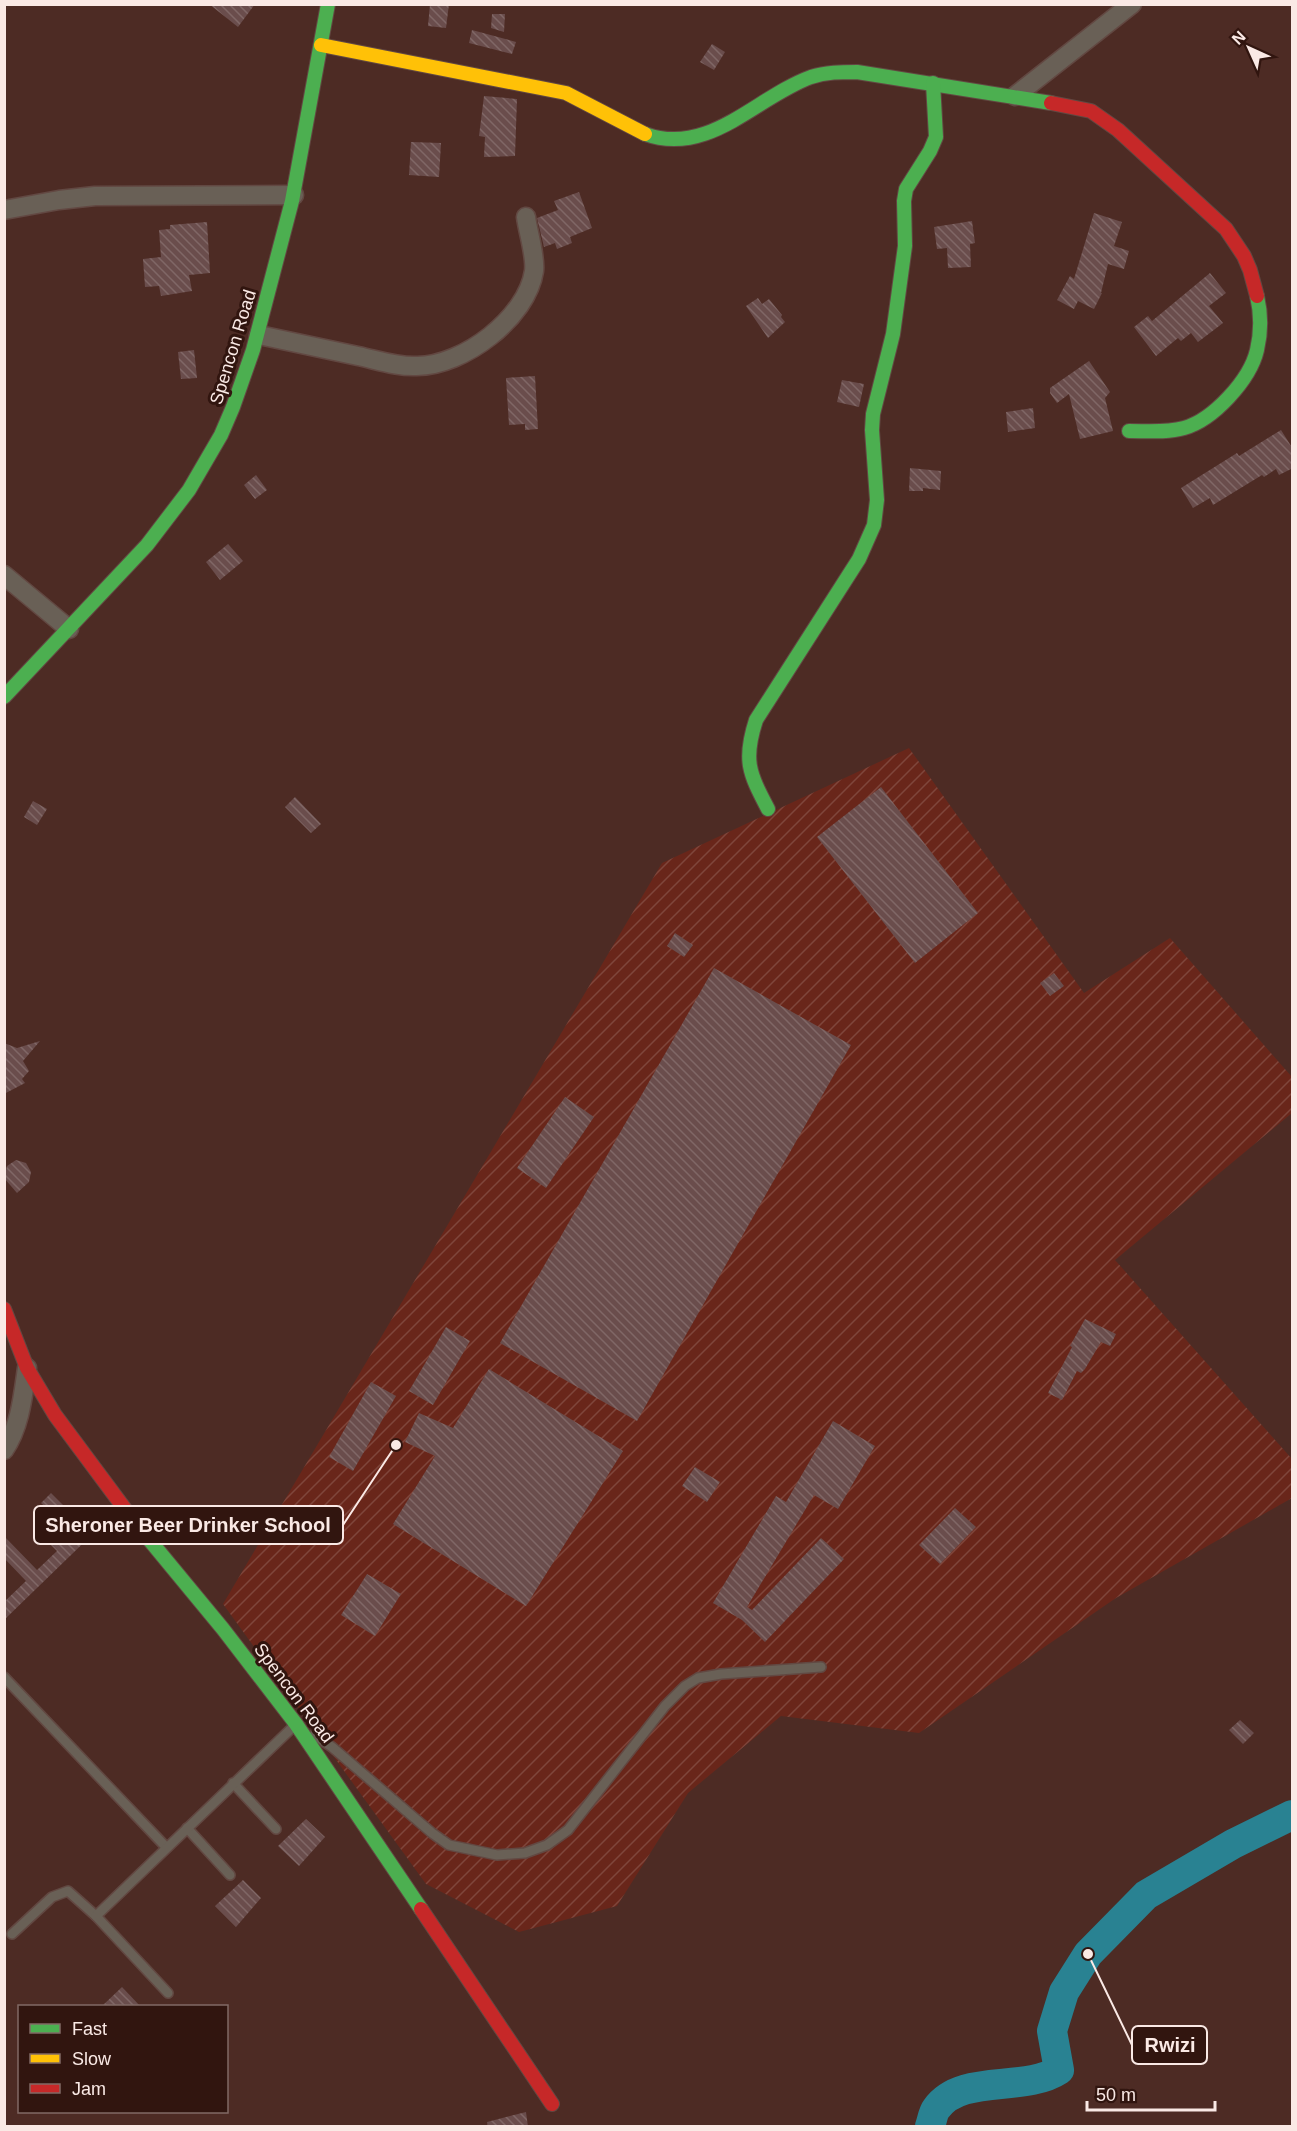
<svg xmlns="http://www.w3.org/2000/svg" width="1297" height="2131" viewBox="0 0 1297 2131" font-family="Arial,sans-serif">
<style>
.industrial{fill:url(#industrial-furrows)}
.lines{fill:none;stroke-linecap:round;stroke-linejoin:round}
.river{stroke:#298292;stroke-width:30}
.building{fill:url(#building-back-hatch)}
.lane-casing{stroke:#624842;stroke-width:12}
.street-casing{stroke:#624842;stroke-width:21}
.fast-casing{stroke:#624842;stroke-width:16}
.slow-casing{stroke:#624842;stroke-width:16}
.jam-casing{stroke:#624842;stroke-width:16}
.lane{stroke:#696056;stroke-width:9}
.street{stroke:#696056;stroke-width:18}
.fast{stroke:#4caf50;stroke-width:14}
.slow{stroke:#ffc107;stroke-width:14}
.jam{stroke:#c62828;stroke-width:14}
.labels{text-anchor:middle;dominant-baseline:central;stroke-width:6;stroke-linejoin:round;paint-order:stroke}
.street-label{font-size:18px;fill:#fae9e5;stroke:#31150f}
.leader{fill:none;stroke:#fae9e5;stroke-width:2}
.callout-dot{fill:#fae9e5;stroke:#31150f;stroke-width:2}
.callout{fill:#31150f;stroke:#fae9e5;stroke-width:2}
.callout-label{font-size:20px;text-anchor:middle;font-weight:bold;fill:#fae9e5}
</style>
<defs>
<pattern id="industrial-furrows" width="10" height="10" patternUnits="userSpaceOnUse" patternTransform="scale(1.5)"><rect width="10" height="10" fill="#69261a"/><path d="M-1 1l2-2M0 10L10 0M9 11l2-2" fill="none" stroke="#7f463b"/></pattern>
<pattern id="building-back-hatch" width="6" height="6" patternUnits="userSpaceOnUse" patternTransform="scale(1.5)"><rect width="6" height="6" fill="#6a4d4c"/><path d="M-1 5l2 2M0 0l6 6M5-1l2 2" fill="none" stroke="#806766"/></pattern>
</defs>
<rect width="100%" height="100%" fill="#4d2b24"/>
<!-- industrial -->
<polygon class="industrial" points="909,748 1084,993 1170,938 1292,1077 1292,1113 1115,1260 1292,1459 1292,1498 1116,1598 919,1733 781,1716 688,1793 617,1906 519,1932 426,1884 223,1604 662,863"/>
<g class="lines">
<!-- river -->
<path class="river" d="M 930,2126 C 932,2121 933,2113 936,2109 C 961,2073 1024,2093 1059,2070 L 1052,2031 L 1064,1992 L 1088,1954 L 1146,1895 L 1233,1844 L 1292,1815"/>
</g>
<!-- building -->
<g class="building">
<polygon points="209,4 255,4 238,27"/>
<polygon points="430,4 449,4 446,28 428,26"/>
<polygon points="492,14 505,14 504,32 491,28"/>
<polygon points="472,30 516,42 512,54 469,43"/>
<polygon points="712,44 725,52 714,70 700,62"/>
<polygon points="484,96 517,99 515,156 484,157 485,137 479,136"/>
<polygon points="411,142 441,143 439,177 409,175"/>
<polygon points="579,192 592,228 570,237 572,243 557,249 555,243 544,247 537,218 558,210 554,201"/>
<polygon points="1094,213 1122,222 1114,246 1129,251 1124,269 1108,264 1101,293 1102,293 1094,309 1078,301 1074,309 1057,300 1070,276 1074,279"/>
<polygon points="972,221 975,243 970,244 971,267 948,268 947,248 937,249 934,227"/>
<polygon points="207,222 210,273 189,275 192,291 161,296 159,286 145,287 143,259 161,257 159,230 170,229 170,225"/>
<polygon points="1210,273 1226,293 1209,306 1223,323 1198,342 1191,333 1181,341 1178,338 1156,356 1134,327 1148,316 1152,321"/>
<polygon points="758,298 762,304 769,299 782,315 781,317 785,322 768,338 746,306"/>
<polygon points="194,350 197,378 181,379 178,352"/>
<polygon points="1089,361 1110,392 1105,398 1113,431 1080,439 1069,394 1057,403 1050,393 1050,388"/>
<polygon points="535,376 538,429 525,430 525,424 509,425 506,378"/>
<polygon points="842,380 864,384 859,407 837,402"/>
<polygon points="1033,408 1035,428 1008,432 1006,412"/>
<polygon points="1281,430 1293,449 1293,468 1279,475 1276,469 1264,477 1262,475 1213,505 1210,498 1193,508 1181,488 1237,453 1239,456"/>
<polygon points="910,468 941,471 940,490 923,488 923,491 909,491"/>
<polygon points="256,475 267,490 255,499 244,485"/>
<polygon points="228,544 243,561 220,580 206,562"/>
<polygon points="881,787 978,913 915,963 817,837"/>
<polygon points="295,797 321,824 311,833 285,807"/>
<polygon points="33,801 47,809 37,825 24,817"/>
<polygon points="675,933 693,945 684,957 667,946"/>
<polygon points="714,968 851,1045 637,1421 500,1343"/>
<polygon points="1054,973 1064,986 1050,996 1040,983"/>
<polygon points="40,1041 23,1061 29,1071 22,1079 25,1083 4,1094 4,1043 17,1048"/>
<polygon points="565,1097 594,1117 546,1188 517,1168"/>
<polygon points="16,1160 26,1163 31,1172 29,1182 17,1193 4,1178 7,1166"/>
<polygon points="1085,1319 1116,1334 1110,1346 1101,1342 1085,1369 1081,1373 1077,1371 1062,1400 1048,1393 1072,1347 1070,1346"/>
<polygon points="446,1327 470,1341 433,1405 409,1391"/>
<polygon points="489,1369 623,1451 526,1606 393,1524 435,1456 405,1442 419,1413 453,1428"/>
<polygon points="371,1382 396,1396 353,1471 329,1457"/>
<polygon points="833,1421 875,1446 838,1509 814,1495 747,1607 752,1610 821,1538 844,1559 765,1642 742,1620 713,1603 776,1496 786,1502"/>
<polygon points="695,1467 720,1482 707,1502 682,1486"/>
<polygon points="51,1493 83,1525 95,1513 104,1523 4,1620 4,1602 26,1581 4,1558 4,1536 37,1570 57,1551 40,1534 56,1517 41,1503"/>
<polygon points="955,1508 976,1527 940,1564 919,1545"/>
<polygon points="367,1574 401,1594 375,1636 341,1615"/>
<polygon points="1240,1720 1254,1733 1243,1744 1229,1730"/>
<polygon points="306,1819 325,1837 299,1866 278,1846"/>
<polygon points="243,1880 261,1898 236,1927 215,1906"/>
<polygon points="122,1987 141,2007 101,2007"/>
<polygon points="526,2112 528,2127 488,2127 487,2122"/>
</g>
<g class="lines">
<defs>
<g id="lane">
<polyline points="4,1677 166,1847"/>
<polyline points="314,1735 332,1747 432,1833 449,1845 497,1855 525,1853 547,1845 568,1830 665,1706 685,1686 698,1678 721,1674 821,1667"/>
<polyline points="233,1783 276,1829"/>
<polyline points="187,1828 230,1875"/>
<polyline points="12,1934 52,1897 68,1891 96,1916"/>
<polyline points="168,1993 96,1916 295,1725"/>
</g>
<g id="street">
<polyline points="1015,96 1132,4"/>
<polyline points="4,210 59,200 95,196 294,195"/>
<path d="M 259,335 C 292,342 325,349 358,356 C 377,360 397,367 417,366 C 463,366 527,318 534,271 C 536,257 528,232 526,217"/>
<polyline points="4,575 69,629"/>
<path d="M 4,1450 C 20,1427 23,1396 27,1368"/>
</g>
<g id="fast">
<path d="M 645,134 C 709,157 756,97 811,77 C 826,72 841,72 857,72 L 1051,103"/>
<path d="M 1129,431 C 1147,431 1166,433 1184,428 C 1213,420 1250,380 1257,350 C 1261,333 1261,313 1257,296"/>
<polyline points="4,697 147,545 189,490 221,435 233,407 253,350 292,201 328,4"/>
<path d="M 768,809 C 749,773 743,760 756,720 L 859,559 L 874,525 L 877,500 L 872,430 L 873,414 L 893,334 L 905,246 L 904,201 L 906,189 L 930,151 L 936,137 L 933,83"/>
<polyline points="133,1520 223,1629 296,1724 421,1909"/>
</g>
<polyline id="slow" points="321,45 566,93 645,134"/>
<g id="jam">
<polyline points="1051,103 1091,111 1118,130 1226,229 1244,256 1250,270 1257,296"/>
<polyline points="4,1309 27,1368 55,1415 133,1520"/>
<polyline points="421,1909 552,2104"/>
</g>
</defs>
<!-- lane casing -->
<use href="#lane" class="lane-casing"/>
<!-- street casing -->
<use href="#street" class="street-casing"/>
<!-- fast casing -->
<use href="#fast" class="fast-casing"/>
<!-- slow casing -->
<use href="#slow" class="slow-casing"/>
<!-- jam casing -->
<use href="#jam" class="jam-casing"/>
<!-- lane -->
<use href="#lane" class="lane"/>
<!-- street -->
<use href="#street" class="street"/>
<!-- fast -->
<use href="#fast" class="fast"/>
<!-- slow -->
<use href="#slow" class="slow"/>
<!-- jam -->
<use href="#jam" class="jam"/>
</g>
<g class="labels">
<!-- street labels -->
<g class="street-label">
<text transform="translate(233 347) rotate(-73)">Spencon Road</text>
<text transform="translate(294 1693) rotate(53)">Spencon Road</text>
</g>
</g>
<!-- callouts -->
<path class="leader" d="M396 1445L343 1525M1088 1954L1132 2045"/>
<g class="callout-dot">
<circle cx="396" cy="1445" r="6"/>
<circle cx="1088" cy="1954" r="6"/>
</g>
<g class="callout">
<rect x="34" y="1506" width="309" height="38" rx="6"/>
<rect x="1132" y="2026" width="75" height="38" rx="6"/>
</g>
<g class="callout-label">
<text x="188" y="1532">Sheroner Beer Drinker School</text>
<text x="1170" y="2052">Rwizi</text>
</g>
<!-- border -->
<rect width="1297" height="2131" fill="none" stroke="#fae9e5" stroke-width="12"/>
<!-- legend -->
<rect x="18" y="2005" width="210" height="108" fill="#31150f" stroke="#816a65" stroke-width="1.5"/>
<rect x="30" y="2024" width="30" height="9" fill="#4caf50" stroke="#816a65" stroke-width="1.5"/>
<text x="72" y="2035" font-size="18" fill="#fae9e5">Fast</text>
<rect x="30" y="2054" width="30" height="9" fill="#ffc107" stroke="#816a65" stroke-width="1.5"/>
<text x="72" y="2065" font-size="18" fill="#fae9e5">Slow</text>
<rect x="30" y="2084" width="30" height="9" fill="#c62828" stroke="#816a65" stroke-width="1.5"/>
<text x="72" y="2095" font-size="18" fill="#fae9e5">Jam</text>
<!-- north arrow -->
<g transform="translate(1249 48) rotate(315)" stroke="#31150f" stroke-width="4.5" paint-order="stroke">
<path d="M0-4.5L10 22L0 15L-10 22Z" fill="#fae9e5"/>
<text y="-9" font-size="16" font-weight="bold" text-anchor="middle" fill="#fae9e5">N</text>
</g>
<!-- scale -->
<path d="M1087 2101v9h128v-9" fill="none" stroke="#fae9e5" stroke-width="3"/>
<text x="1096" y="2101" font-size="18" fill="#fae9e5" stroke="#31150f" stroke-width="4.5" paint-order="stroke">50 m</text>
</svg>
